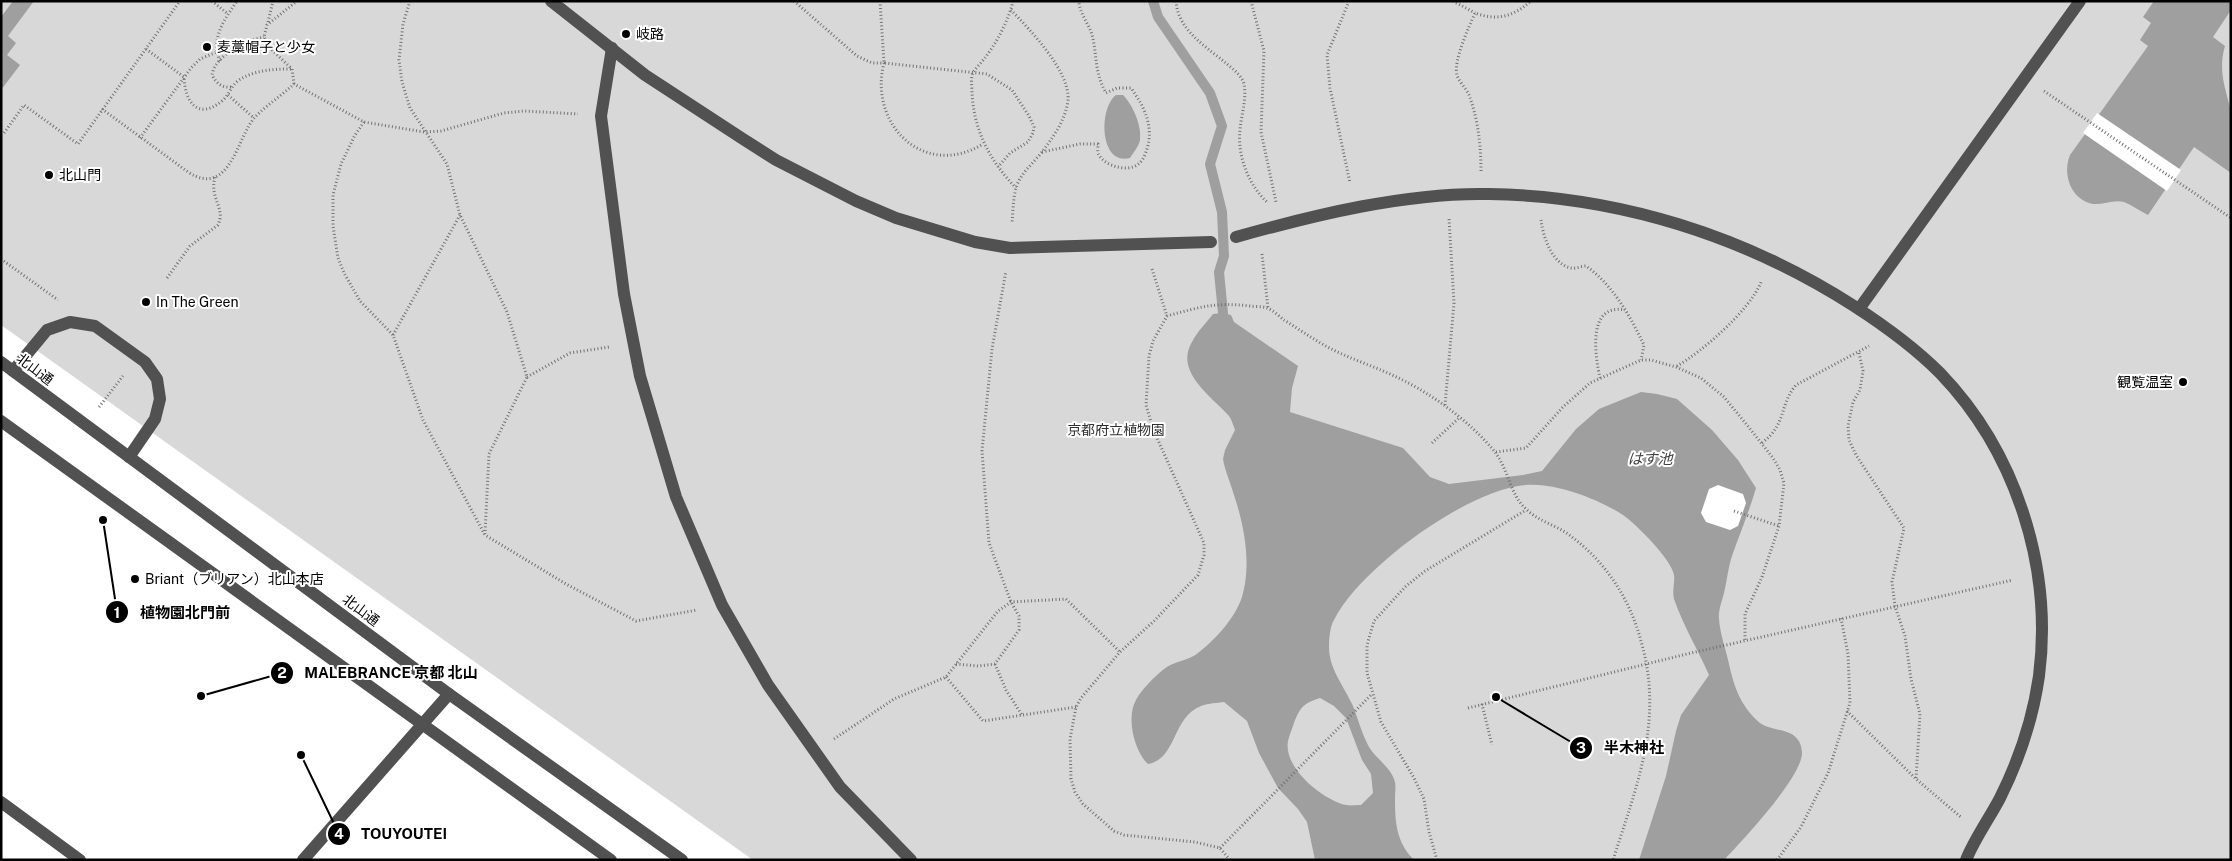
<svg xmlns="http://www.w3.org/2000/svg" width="2232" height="861" viewBox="0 0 2232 861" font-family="'Public Sans','Noto Sans JP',sans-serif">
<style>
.green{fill:#d8d8d8}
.water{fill:#9f9f9f;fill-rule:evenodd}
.pier{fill:#fff}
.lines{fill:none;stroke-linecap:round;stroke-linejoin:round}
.stream{stroke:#9f9f9f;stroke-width:10}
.path{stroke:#737373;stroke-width:3;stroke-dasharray:1 2.5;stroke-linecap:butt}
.minor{stroke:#515151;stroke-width:12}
.poi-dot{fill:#000;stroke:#fff;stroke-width:2}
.labels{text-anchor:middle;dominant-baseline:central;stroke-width:4;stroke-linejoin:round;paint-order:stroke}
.poi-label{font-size:14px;fill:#000;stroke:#fff;text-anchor:start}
.street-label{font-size:14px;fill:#000;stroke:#fff}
.park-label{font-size:14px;fill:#2f2f2f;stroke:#fff}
.water-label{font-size:15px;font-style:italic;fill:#404040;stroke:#fff}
.leader{fill:none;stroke:#000;stroke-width:2}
.callout-dot{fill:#000;stroke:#fff;stroke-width:2}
.mark-label{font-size:15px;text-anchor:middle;font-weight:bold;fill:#fff}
.callout-label{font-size:15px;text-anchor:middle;font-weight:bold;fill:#000;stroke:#fff;stroke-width:4;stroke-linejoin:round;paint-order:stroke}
</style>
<rect width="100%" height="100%" fill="#fff"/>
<!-- green -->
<polygon class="green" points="1,1 2231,1 2231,860 753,860 1,325"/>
<!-- water -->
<g class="water">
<polygon points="13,1 34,1 8,36 16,43 7,55 20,65 1,90 1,17"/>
<path d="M 2154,1 L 2231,1 L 2231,10 L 2213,37 L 2225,46 C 2218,69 2225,88 2231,110 C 2232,126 2231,156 2231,173 L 2194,147 L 2148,215 C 2140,211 2132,205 2124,202 C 2114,199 2103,205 2093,204 C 2071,200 2062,174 2070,155 L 2148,46 L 2140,40 L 2151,23 L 2143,17 Z"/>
<path d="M 1116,95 L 1123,95 C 1133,105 1142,126 1140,140 C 1139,146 1133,153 1130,158 C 1100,166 1098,109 1116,95 Z"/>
<path d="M 1223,313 L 1231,315 L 1234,322 L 1298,366 L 1292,388 L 1290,412 L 1403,448 L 1430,477 L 1449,484 L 1523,475 L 1542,471 L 1576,429 L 1599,409 L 1641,392 L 1657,394 L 1677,399 L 1712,430 L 1738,460 L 1756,488 C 1749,512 1740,533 1732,556 C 1728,568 1727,581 1724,593 C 1722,601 1718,611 1719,619 C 1720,634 1726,650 1729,664 C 1734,687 1741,707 1760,723 C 1773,733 1801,726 1802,753 C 1802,777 1742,841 1724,860 L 1639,860 L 1666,776 L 1676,731 L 1681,715 L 1709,675 C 1698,650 1683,625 1674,599 C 1672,591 1675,583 1674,575 C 1672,560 1636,524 1623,515 C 1599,499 1554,482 1525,485 C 1467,490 1360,568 1334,620 C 1330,626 1329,639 1329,647 C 1329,669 1344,686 1353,706 C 1358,719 1362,734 1369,747 C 1376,759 1391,767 1395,782 C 1396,787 1395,793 1395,798 C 1395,822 1396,842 1414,860 L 1315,860 L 1307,822 L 1298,809 L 1278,788 L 1259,753 L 1247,721 L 1224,702 C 1217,703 1209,703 1201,706 C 1172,717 1177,759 1148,764 C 1134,751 1126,717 1136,700 C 1141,690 1155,676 1164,669 C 1174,661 1188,661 1198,653 C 1216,639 1235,618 1242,597 C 1252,564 1244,524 1233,492 C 1230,481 1225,471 1223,459 L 1225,450 L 1235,430 C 1233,425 1232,420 1229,416 C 1212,397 1174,372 1192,342 C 1197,332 1206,323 1213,314 ZM 1320,698 L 1334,706 L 1346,718 L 1362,760 L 1371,774 L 1373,793 L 1361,805 C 1357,805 1351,806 1346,805 C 1323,800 1283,768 1288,741 C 1289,736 1292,729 1294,723 C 1300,708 1303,703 1320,698 Z"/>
</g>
<!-- pier -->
<g class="pier">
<polygon points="2097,113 2181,170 2167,191 2083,133"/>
<polygon points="1718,485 1743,494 1746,503 1738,526 1730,530 1706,522 1701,513 1709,489"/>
</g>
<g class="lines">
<!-- stream -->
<polyline class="stream" points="1153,1 1158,17 1210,93 1222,126 1210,164 1222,212 1224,256 1219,272 1223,313"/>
<!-- path -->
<g class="path">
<polyline points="212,1 228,14"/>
<polyline points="410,1 403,24 399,60 402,82 410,108 447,164 460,215 507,312 527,377 489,454 485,534"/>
<path d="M 794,1 L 857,56 L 872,63 L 884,63 C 868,124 924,180 983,144"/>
<polyline points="880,1 884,63 987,74 1012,90 1029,116 1034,127 1033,133 1028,142 1010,153 998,167"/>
<path d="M 1013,1 C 1009,20 996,44 984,59 C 981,63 977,67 974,71 C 970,76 972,87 972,93 C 974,131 990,161 1016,188"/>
<path d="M 1176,1 C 1178,31 1207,47 1227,64 C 1234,70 1242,76 1244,84 C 1247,99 1241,116 1240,130 C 1237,156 1249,186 1268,203"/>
<polyline points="1251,1 1264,51 1261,132 1276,202"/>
<polyline points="1349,1 1327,55 1330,88 1350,183"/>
<polyline points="1453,1 1475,13"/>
<path d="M 1011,10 C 1030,30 1070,71 1068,100 C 1066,118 1056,133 1045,148 C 1036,161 1020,173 1016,188 C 1013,199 1013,212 1012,223"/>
<polyline points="268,22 273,1"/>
<path d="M 146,49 L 184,77 C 185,101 197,121 222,101 C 229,95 231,86 239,80 C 255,70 273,69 292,69"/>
<path d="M 220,61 C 210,38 225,19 237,1"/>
<polyline points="294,84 292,69 271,49 264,37 267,25 297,1"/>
<path d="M 231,87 C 222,88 216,83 212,75 C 215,55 246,41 264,37"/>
<polyline points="2044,91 2231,218"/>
<polyline points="228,95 254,118"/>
<path d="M 102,109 L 188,172 C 230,199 237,137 255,117 C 267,105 282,95 294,84 L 364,122 L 424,132 L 441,131 L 504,113 L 524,111 L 578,114"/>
<polyline points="364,122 355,135 341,164 333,195 333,226 338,258 344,273 360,301 393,335 423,420 485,535 566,584 636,621 697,610"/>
<polyline points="4,133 24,105 78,144 180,1"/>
<polyline points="140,138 191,68 200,59 217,52"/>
<path d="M 1042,152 L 1080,144 L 1098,144 C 1098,147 1097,152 1099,155 C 1105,166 1127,172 1137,165 C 1143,161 1145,155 1147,149 C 1154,126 1144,106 1131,88 L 1117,88 L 1106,93 C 1095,74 1097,58 1093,39 C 1091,26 1079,14 1079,1"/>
<path d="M 1481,171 C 1481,145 1478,119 1469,95 C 1466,88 1459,82 1457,75 C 1453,61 1469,27 1475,13 C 1496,21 1513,17 1531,1"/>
<path d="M 1541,220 C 1543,237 1552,264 1571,268 C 1576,269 1581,266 1586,266 C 1613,285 1630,316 1644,345 L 1641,360"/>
<polyline points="1262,254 1268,308"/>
<polyline points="1,259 58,300"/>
<polyline points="1152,269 1167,316"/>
<path d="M 167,278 L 190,246 L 218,225 C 226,207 209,199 215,177"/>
<polyline points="393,335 460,215"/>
<polyline points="1859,353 1863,371 1860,390 1853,402 1848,426 1849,440 1856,455 1904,528 1892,582 1895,606 1905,636 1911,679 1920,714 1916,779"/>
<path d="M 1677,366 C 1702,352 1751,309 1761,282"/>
<polyline points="527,377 570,353 609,347"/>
<path d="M 1600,378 C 1595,355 1587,303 1625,310"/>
<polyline points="1445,405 1454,303 1449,218"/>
<polyline points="99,407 123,376"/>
<polyline points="1432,443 1459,418"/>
<path d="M 1762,443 C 1787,424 1779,405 1796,385 L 1869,346"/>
<polyline points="1496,452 1526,448 1563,407 1590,383 1641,360 1651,360 1676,367 1701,378 1724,397 1747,425 1773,458 1780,470 1784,483 1779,526 1762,577 1745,614 1745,641"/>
<polyline points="1734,511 1779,526"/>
<polyline points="956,664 978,666 995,664 1019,630 1019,616 1011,602 989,543 982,451 992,349 1006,271"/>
<polyline points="995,664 1006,690 1022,715"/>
<polyline points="946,677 983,721 1076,707"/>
<polyline points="1482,704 1492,745"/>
<polyline points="1468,708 1691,653 2013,580"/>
<polyline points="1847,711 1916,779 1962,818"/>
<polyline points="834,739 894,699 946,677 998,611 1011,602 1066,599 1120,652"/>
<polyline points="1220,848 1371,695"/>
<path d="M 1230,860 L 1220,848 L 1195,842 L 1124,835 L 1114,831 L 1083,804 L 1075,792 L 1071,779 L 1070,739 L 1076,707 L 1081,698 L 1120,652 L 1154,621 L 1198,575 L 1204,555 L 1204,543 L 1153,429 L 1146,405 L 1149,356 L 1153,341 L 1167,316 C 1200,307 1215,302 1250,306 C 1255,307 1262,306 1267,308 C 1273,310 1279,316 1284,320 C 1297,328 1310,337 1324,345 C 1345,357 1368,364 1390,374 C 1428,391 1468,419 1495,452 C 1508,469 1510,494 1525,508 C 1535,519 1552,524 1565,532 C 1603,558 1629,596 1641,641 C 1664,720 1637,785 1613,860"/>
<polyline points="1437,860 1429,832 1424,799 1414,778 1381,722 1367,673 1367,645 1374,621 1405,587 1425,571 1526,510"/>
<polyline points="1777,860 1801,827 1828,773 1850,703 1848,654 1841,618"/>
</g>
<!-- minor -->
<g class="minor">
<polyline points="551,1 645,75 743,139 776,160 856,201 896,218 975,242 1010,248 1211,242"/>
<polyline points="612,48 601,116 624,294 640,376 676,497 722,605 768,685 840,787 911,860"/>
<path d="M 1236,237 C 1314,215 1408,192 1489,194 C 1619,196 1745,236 1854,306 C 1885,326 1914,347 1940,373 C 2016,452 2053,567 2039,676 C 2033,718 2019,760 2000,798 C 1989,819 1975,838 1966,860"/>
<polyline points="1859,309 2080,1"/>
<polyline points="1,362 449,694 682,860"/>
<polyline points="13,371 47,330 70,322 95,326 145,362 157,379 160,399 155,419 129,457"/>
<polyline points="1,421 611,860"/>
<polyline points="1,802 80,860"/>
<polyline points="303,860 449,694"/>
</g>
</g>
<!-- markers -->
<g class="poi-dot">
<circle cx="626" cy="34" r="5"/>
<circle cx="207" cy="47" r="5"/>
<circle cx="49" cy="175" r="5"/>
<circle cx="146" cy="302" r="5"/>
<circle cx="2183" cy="382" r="5"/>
<circle cx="135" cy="579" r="5"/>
</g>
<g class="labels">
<!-- poi labels -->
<g class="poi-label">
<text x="636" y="34">岐路</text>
<text x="217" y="47">麦藁帽子と少女</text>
<text x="59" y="175">北山門</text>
<text x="156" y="302">In The Green</text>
<text x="2173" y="382" text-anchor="end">観覧温室</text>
<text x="145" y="579">Briant（ブリアン）北山本店</text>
</g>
<!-- street labels -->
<g class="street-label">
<text transform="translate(35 369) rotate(37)">北山通</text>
<text transform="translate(361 610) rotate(37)">北山通</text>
</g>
<!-- park labels -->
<g class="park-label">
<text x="1116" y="430">京都府立植物園</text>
</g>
<!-- water labels -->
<g class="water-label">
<text x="1650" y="458">はす池</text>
</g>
</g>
<!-- callouts -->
<path class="leader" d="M103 520L117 612M201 696L282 673M1496 697L1581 748M301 755L339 834"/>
<g class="callout-dot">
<circle cx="103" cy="520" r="5"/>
<circle cx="201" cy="696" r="5"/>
<circle cx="1496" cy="697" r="5"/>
<circle cx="301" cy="755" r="5"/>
<circle cx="117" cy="612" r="12"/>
<circle cx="282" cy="673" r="12"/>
<circle cx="1581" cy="748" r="12"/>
<circle cx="339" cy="834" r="12"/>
</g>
<g class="mark-label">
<text x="117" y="618">1</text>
<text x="282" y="678">2</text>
<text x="1581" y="753">3</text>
<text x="339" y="839">4</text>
</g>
<g class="callout-label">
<text x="185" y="618">植物園北門前</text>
<text x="391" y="678">MALEBRANCE 京都 北山</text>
<text x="1634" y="753">半木神社</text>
<text x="404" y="839">TOUYOUTEI</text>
</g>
<!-- border -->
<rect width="2232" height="861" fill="none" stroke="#000000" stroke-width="5"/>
</svg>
